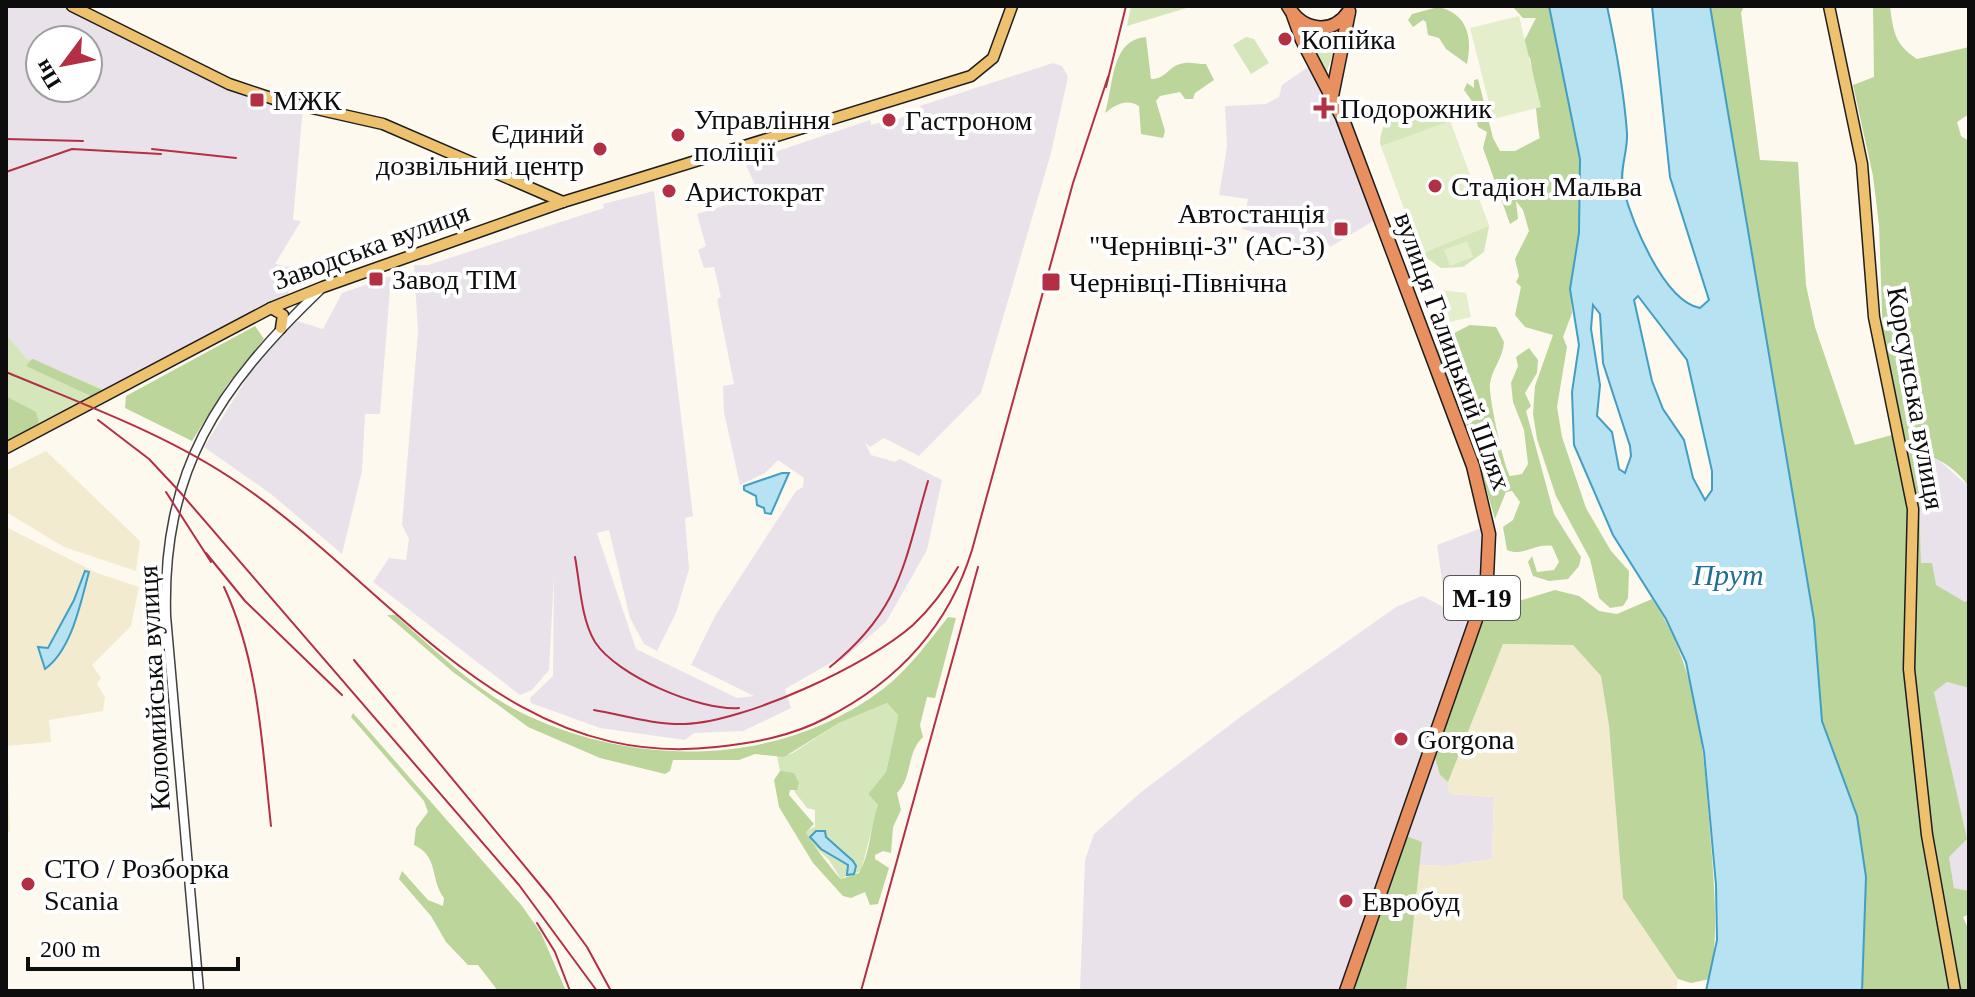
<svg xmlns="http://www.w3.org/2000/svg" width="1975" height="997" viewBox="0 0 1975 997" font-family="Georgia,serif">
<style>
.industrial{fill:#e9e2eb;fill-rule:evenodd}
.farmland{fill:#f2ebd0}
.green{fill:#d5e6ba}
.forest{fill:#bbd59b}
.pitch{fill:#e5eecb}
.water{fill:#b7e2f1;stroke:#439ec3;stroke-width:2;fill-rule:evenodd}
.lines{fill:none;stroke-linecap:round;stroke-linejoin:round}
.minor-casing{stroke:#404040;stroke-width:11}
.major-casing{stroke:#1e1e1e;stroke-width:13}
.highway-casing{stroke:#1e1e1e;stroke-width:15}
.minor{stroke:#fff;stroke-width:8}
.major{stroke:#eec16e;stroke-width:10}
.highway{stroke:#e99061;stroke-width:12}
.rail{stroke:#b32f44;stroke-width:2}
.poi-dot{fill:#b32f44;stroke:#fff;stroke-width:3}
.labels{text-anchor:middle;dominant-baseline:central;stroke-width:8;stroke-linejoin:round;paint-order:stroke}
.shield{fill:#fff;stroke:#565656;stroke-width:2}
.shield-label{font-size:26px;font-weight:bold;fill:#0d0d0d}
.poi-label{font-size:28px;fill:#0d0d0d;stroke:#fff;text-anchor:start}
.street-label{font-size:28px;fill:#0d0d0d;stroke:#fff}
.water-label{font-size:30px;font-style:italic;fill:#206f95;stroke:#fff}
</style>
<rect width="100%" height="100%" fill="#fef9ee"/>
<!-- industrial -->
<g class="industrial">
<path d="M 6,6 L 70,6 L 227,85 L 303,107 L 293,220 L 301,221 L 275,264 L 293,268 L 287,300 L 106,390 L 26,358 L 6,334 ZM 40,40 L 88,40 L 88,88 L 40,88 Z"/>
<polygon points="1053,63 1062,66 1068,77 1051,153 981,393 919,456 884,438 870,447 865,443 871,455 895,462 900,459 942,480 927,550 886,622 842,660 839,658 785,689 791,708 743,731 694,733 685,740 600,728 531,703 530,698 553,676 554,575 549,670 532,690 520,695 373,582 389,558 406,560 409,539 402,525 418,332 414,265 428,265 604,208 603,204 654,191 693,516 685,518 689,569 676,613 657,651 644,644 630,618 609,530 597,533 636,649 737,698 754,696 691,665 715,616 796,491 803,487 804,478 778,460 765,473 740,485 724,412 723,386 734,384 717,299 721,297 714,267 704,268 698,250 706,246 697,214 759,195 745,162 870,120 871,125 882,122 884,126 909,114 913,127 925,123 920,106"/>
<polygon points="1314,63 1380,217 1330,247 1323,237 1306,246 1242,229 1248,199 1219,195 1227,147 1225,106 1266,104 1279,97 1282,85"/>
<polygon points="391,276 380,414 365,414 362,471 342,554 271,494 204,447 258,360 297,321 323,329 342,293"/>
<polygon points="1922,453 1940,461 1969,487 1969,599 1965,602 1935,585 1921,563 1919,492 1912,454"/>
<polygon points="1489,525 1440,775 1448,782 1450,794 1494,797 1492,859 1446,866 1419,865 1422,842 1347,991 1080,991 1085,860 1094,834 1140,793 1243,715 1396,607 1422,596 1446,608 1437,545"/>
<polygon points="1947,682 1969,688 1968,891 1954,888 1949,857 1955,788 1934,692"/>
</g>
<!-- farmland -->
<g class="farmland">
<polygon points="46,451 140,541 136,571 64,547 6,512 6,471"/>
<polygon points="6,527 97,573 139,587 131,626 92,665 101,678 97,684 105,697 103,711 49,720 51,742 7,746 10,832 6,833"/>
<polygon points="1503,644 1573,645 1601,676 1609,726 1623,898 1678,979 1676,991 1406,991 1419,865 1446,866 1492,859 1494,797 1449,794 1448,782"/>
</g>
<!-- green -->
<g class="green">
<polygon points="1131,6 1193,6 1127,26"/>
<polygon points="1340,33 1326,74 1308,35 1324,38"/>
<polygon points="1246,37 1254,39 1269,63 1251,74 1233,45"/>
<path d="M 1419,104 L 1437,109 L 1449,119 L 1489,226 L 1484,252 L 1463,267 L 1441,268 L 1421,254 L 1380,143 C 1381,120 1396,105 1419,104 Z"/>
<polygon points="6,334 26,358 106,390 39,423 35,412 6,396"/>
<polygon points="887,703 898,715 897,722 886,772 868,794 878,805 861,871 854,874 853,861 825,837 810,837 849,865 848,875 841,879 829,860 805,837 807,830 815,827 815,810 807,808 794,791 799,782 797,777 780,771 777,756 791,754 839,723"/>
</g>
<!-- forest -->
<g class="forest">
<path d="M 1512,6 L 1549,6 L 1580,159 L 1580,227 L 1577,263 L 1570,289 L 1572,313 L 1563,337 L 1567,347 L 1557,407 L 1562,437 L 1586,508 L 1611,551 L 1629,571 L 1628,598 L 1623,606 L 1610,608 L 1599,598 L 1590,559 L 1556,496 L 1537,439 L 1533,414 L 1535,386 L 1553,335 L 1525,327 L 1515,315 L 1521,287 L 1516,282 L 1519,276 L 1515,259 L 1529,231 L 1523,210 L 1516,201 L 1518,219 L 1510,224 L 1483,148 L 1487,132 L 1478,127 L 1474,104 L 1464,90 L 1467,83 L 1474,88 L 1474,80 L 1478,79 L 1493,138 L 1500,151 L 1515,151 L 1540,138 C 1537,125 1532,62 1530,58 C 1529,57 1521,50 1520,49 L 1536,18 L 1523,18 Z"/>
<path d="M 1710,6 L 1744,6 L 1741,13 L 1760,160 L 1798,162 L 1806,285 L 1815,327 L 1855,445 L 1903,432 L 1883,340 L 1879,225 L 1873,176 L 1853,85 L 1874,77 L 1873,6 L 1890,6 C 1893,31 1895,45 1917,59 L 1969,47 L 1969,114 L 1957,122 L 1961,136 L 1969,141 L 1969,487 C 1958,470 1933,451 1912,455 L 1919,492 L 1921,563 L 1932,563 L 1936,585 L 1965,602 L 1969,599 L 1969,688 L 1947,682 L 1934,692 L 1967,839 L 1949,857 L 1954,888 L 1969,891 L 1969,914 L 1963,917 L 1969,931 L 1969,991 L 1862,991 L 1866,877 L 1857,816 L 1822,721 L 1814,620 Z"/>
<path d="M 1438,7 C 1467,13 1473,37 1467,64 L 1446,49 L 1439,38 L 1428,35 L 1426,22 L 1423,20 L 1413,27 L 1408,20 L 1412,14 Z"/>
<path d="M 1146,37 L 1151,79 C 1166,79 1167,68 1180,64 C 1189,61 1196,64 1206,64 L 1214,80 L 1195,93 L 1193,99 L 1185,99 L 1180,92 L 1160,96 L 1156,101 L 1165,131 L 1163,138 L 1141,134 L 1139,106 C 1126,98 1115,105 1105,113 C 1114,86 1110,40 1146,37 Z"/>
<path d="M 1470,325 L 1496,327 L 1504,342 C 1503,359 1492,368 1490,384 C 1488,394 1504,468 1510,476 L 1522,474 L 1528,464 L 1524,430 L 1513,402 L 1511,383 L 1518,366 L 1516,357 L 1529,348 L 1538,360 L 1537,373 L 1525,393 L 1531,406 L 1526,411 L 1554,514 L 1581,557 L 1579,566 L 1568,579 L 1549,581 L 1533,576 L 1528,562 L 1532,556 L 1537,572 L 1554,570 L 1559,562 L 1552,546 C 1535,543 1523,557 1507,550 L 1503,527 L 1513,520 L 1520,502 L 1512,491 L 1506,492 L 1495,519 L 1471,436 L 1437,350 L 1456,332 Z"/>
<polygon points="255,326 264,339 227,385 192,441 125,408 126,396"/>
<polygon points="32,359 33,359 102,390 91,396 26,366"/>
<polygon points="6,396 36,412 39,423 6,443"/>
<path d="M 1555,590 L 1579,596 L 1599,611 L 1617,614 L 1652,599 C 1704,675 1704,768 1712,857 C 1715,900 1718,937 1710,979 L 1691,983 L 1678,979 L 1623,898 L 1609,726 L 1601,676 L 1573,645 L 1503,644 L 1448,782 L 1440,775 L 1434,754 L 1482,606 L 1499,607 Z"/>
<path d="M 387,615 L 395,615 C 433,648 474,689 520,712 C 634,768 779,768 883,689 C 909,669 928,642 948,617 L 956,618 L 935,698 L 927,697 L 920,725 L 923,737 C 906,753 913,777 897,793 L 901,810 L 893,827 L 891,853 L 883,851 L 875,855 L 875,859 L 889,868 L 878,904 L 870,905 L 865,892 L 851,898 L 843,896 L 813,863 L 779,807 L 774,780 L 780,771 L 794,773 L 799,782 L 797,790 L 790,790 L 789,795 L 814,824 L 806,832 C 806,836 837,876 841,879 L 859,873 C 871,852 870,827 878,805 L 868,794 L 886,772 L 897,722 L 898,715 L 887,703 L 839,723 L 784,757 L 755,754 L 739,760 L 673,760 L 670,771 L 665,774 L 600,758 L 528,727 L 453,672 Z"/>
<path d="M 353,713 L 522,906 L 541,933 L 566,991 L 498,991 L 478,965 L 468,965 L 446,942 L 431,916 L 399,879 L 402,871 L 428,900 L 443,906 L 444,898 C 430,880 439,856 414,845 L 416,828 L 428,812 L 424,801 L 351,717 Z"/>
<polygon points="1406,836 1422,842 1406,991 1347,991"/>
</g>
<!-- pitch -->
<g class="pitch">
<polygon points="1519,16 1541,107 1493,119 1470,28"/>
<polygon points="1450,121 1489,226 1421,254 1381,146"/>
<polygon points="1467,241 1473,257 1450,266 1444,250"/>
<polygon points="1442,290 1466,293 1471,317 1450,322"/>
</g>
<!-- water -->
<g class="water">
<path d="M 1549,6 L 1607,6 C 1616,48 1624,91 1627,133 C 1628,152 1619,170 1623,188 C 1632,221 1663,301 1700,308 L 1709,300 L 1670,177 L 1652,6 L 1710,6 L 1814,620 L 1822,721 L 1857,816 L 1866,877 L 1862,991 L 1706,991 L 1717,940 L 1716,885 L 1704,752 L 1686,662 L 1666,619 L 1613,535 L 1574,445 L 1572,392 L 1579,345 L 1570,289 L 1579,233 L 1580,159 ZM 1638,296 L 1687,360 L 1712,471 L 1712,490 L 1705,500 L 1693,478 L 1684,440 L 1663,409 L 1652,381 L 1634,300 ZM 1593,305 L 1600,314 L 1603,363 L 1630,446 L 1631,456 L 1625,473 L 1619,469 L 1612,432 L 1597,416 L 1600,385 L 1591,329 Z"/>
<polygon points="782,473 789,473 771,514 765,513 764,508 757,505 756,496 744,490 744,486"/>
<path d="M 85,571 L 89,572 C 81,601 72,650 45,669 L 38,647 L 48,648 L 74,600 Z"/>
<polygon points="816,831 825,831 826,837 853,861 856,866 854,874 847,875 848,865 821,849 810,837"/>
</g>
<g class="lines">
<defs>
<path id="minor" d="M 199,991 L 166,616 C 162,470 218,388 320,290"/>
<g id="major">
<polyline points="72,6 229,84 277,100 383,124 563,202"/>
<polyline points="1829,6 1862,164 1874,317 1913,509 1909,669 1927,835 1955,991"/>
<polyline points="271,308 283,315 281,328"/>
<polyline points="6,448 271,308 323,287 563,202 971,76 993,58 1012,6"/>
</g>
<g id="highway">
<path d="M 1288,6 C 1302,31 1332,36 1349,11"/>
<polyline points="1293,15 1302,40 1342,117 1473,466 1489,534 1487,577 1481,605 1346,991"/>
<polyline points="1332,96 1349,12"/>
</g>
</defs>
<!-- minor casing -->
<use href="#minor" class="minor-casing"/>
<!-- major casing -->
<use href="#major" class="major-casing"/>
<!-- highway casing -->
<use href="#highway" class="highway-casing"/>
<!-- minor -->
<use href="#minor" class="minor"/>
<!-- major -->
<use href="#major" class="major"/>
<!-- highway -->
<use href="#highway" class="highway"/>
<!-- rail -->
<g class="rail">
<polyline points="1106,87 1126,6"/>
<polyline points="6,139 83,141"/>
<polyline points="152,149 236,158"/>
<polyline points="6,172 72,149 161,154"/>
<path d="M 6,372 C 85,405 169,435 240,484 C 394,589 505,771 716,747 C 754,743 792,736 826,718 C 897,682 948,628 972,550 L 1073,183 L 1108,77"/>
<polyline points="98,420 149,459 179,491 519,885 597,991"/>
<polyline points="166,492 211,562"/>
<polyline points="206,553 245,601 342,695"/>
<path d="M 575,557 C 580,584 581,619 595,642 C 617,676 700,711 739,708"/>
<path d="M 224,587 C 259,662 262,745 271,826"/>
<polyline points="354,660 551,898 587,947 611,991"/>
<path d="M 830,667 C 901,610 904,563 928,481"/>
<path d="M 594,710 C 623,715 654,725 685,724 C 745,722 868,665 913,625 C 931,608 946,588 958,567"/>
<polyline points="537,923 555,952 570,991"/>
<polyline points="861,991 978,567"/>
</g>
</g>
<!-- markers -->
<g class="poi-dot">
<circle cx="1285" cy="39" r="8"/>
<rect x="249" y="92" width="16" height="16" rx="4"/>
<path d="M1320 96h8v8h8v8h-8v8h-8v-8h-8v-8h8z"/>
<circle cx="889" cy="120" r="8"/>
<circle cx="678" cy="135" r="8"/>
<circle cx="600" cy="149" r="8"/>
<circle cx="1435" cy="186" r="8"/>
<circle cx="669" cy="191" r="8"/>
<rect x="1333" y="221" width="16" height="16" rx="4"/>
<rect x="368" y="271" width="16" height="16" rx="4"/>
<rect x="1041" y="272" width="20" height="20" rx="4"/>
<circle cx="1401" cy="739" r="8"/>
<circle cx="28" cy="884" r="8"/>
<circle cx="1346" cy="901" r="8"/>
</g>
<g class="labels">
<!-- shield labels -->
<rect class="shield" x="1444" y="576" width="76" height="44" rx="6"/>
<g class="shield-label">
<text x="1482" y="598">М-19</text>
</g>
<!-- poi labels -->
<g class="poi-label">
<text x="1301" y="39">Копійка</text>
<text x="273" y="100">МЖК</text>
<text x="1340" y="108">Подорожник</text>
<text x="694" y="119">Управління<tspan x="694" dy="32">поліції</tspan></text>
<text x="905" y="120">Гастроном</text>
<text x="584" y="133" text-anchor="end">Єдиний<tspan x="584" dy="32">дозвільний центр</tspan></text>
<text x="1451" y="186">Стадіон Мальва</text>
<text x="685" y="191">Аристократ</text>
<text x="1325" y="213" text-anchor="end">Автостанція<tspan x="1325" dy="32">"Чернівці-3" (АС-3)</tspan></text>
<text x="392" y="279">Завод ТІМ</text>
<text x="1069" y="282">Чернівці-Північна</text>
<text x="1417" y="739">Gorgona</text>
<text x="44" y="868">СТО / Розборка<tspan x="44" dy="32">Scania</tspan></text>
<text x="1362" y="901">Евробуд</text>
</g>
<!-- street labels -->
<g class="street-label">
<text transform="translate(371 246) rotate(-20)">Заводська вулиця</text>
<text transform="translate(1453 351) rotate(70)">вулиця Галицький Шлях</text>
<text transform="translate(1916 398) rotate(80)">Корсунська вулиця</text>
<text transform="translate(154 688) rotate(-93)">Коломийська вулиця</text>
</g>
<!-- water labels -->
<g class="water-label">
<text x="1728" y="574">Прут</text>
</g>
</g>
<!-- border -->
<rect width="1975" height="997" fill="none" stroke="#0d0d0d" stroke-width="16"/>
<!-- north arrow -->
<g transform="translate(64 64) rotate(238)"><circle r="38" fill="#ffffff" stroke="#9e9e9e" stroke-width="2"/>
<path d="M0-6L14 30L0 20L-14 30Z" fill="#b32f44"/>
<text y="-12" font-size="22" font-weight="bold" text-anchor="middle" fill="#0d0d0d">Пн</text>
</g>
<!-- scale -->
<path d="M28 957v12h210v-12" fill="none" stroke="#0d0d0d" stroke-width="4"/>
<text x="40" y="957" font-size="24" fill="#0d0d0d" stroke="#ffffff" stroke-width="6" paint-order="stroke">200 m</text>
</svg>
